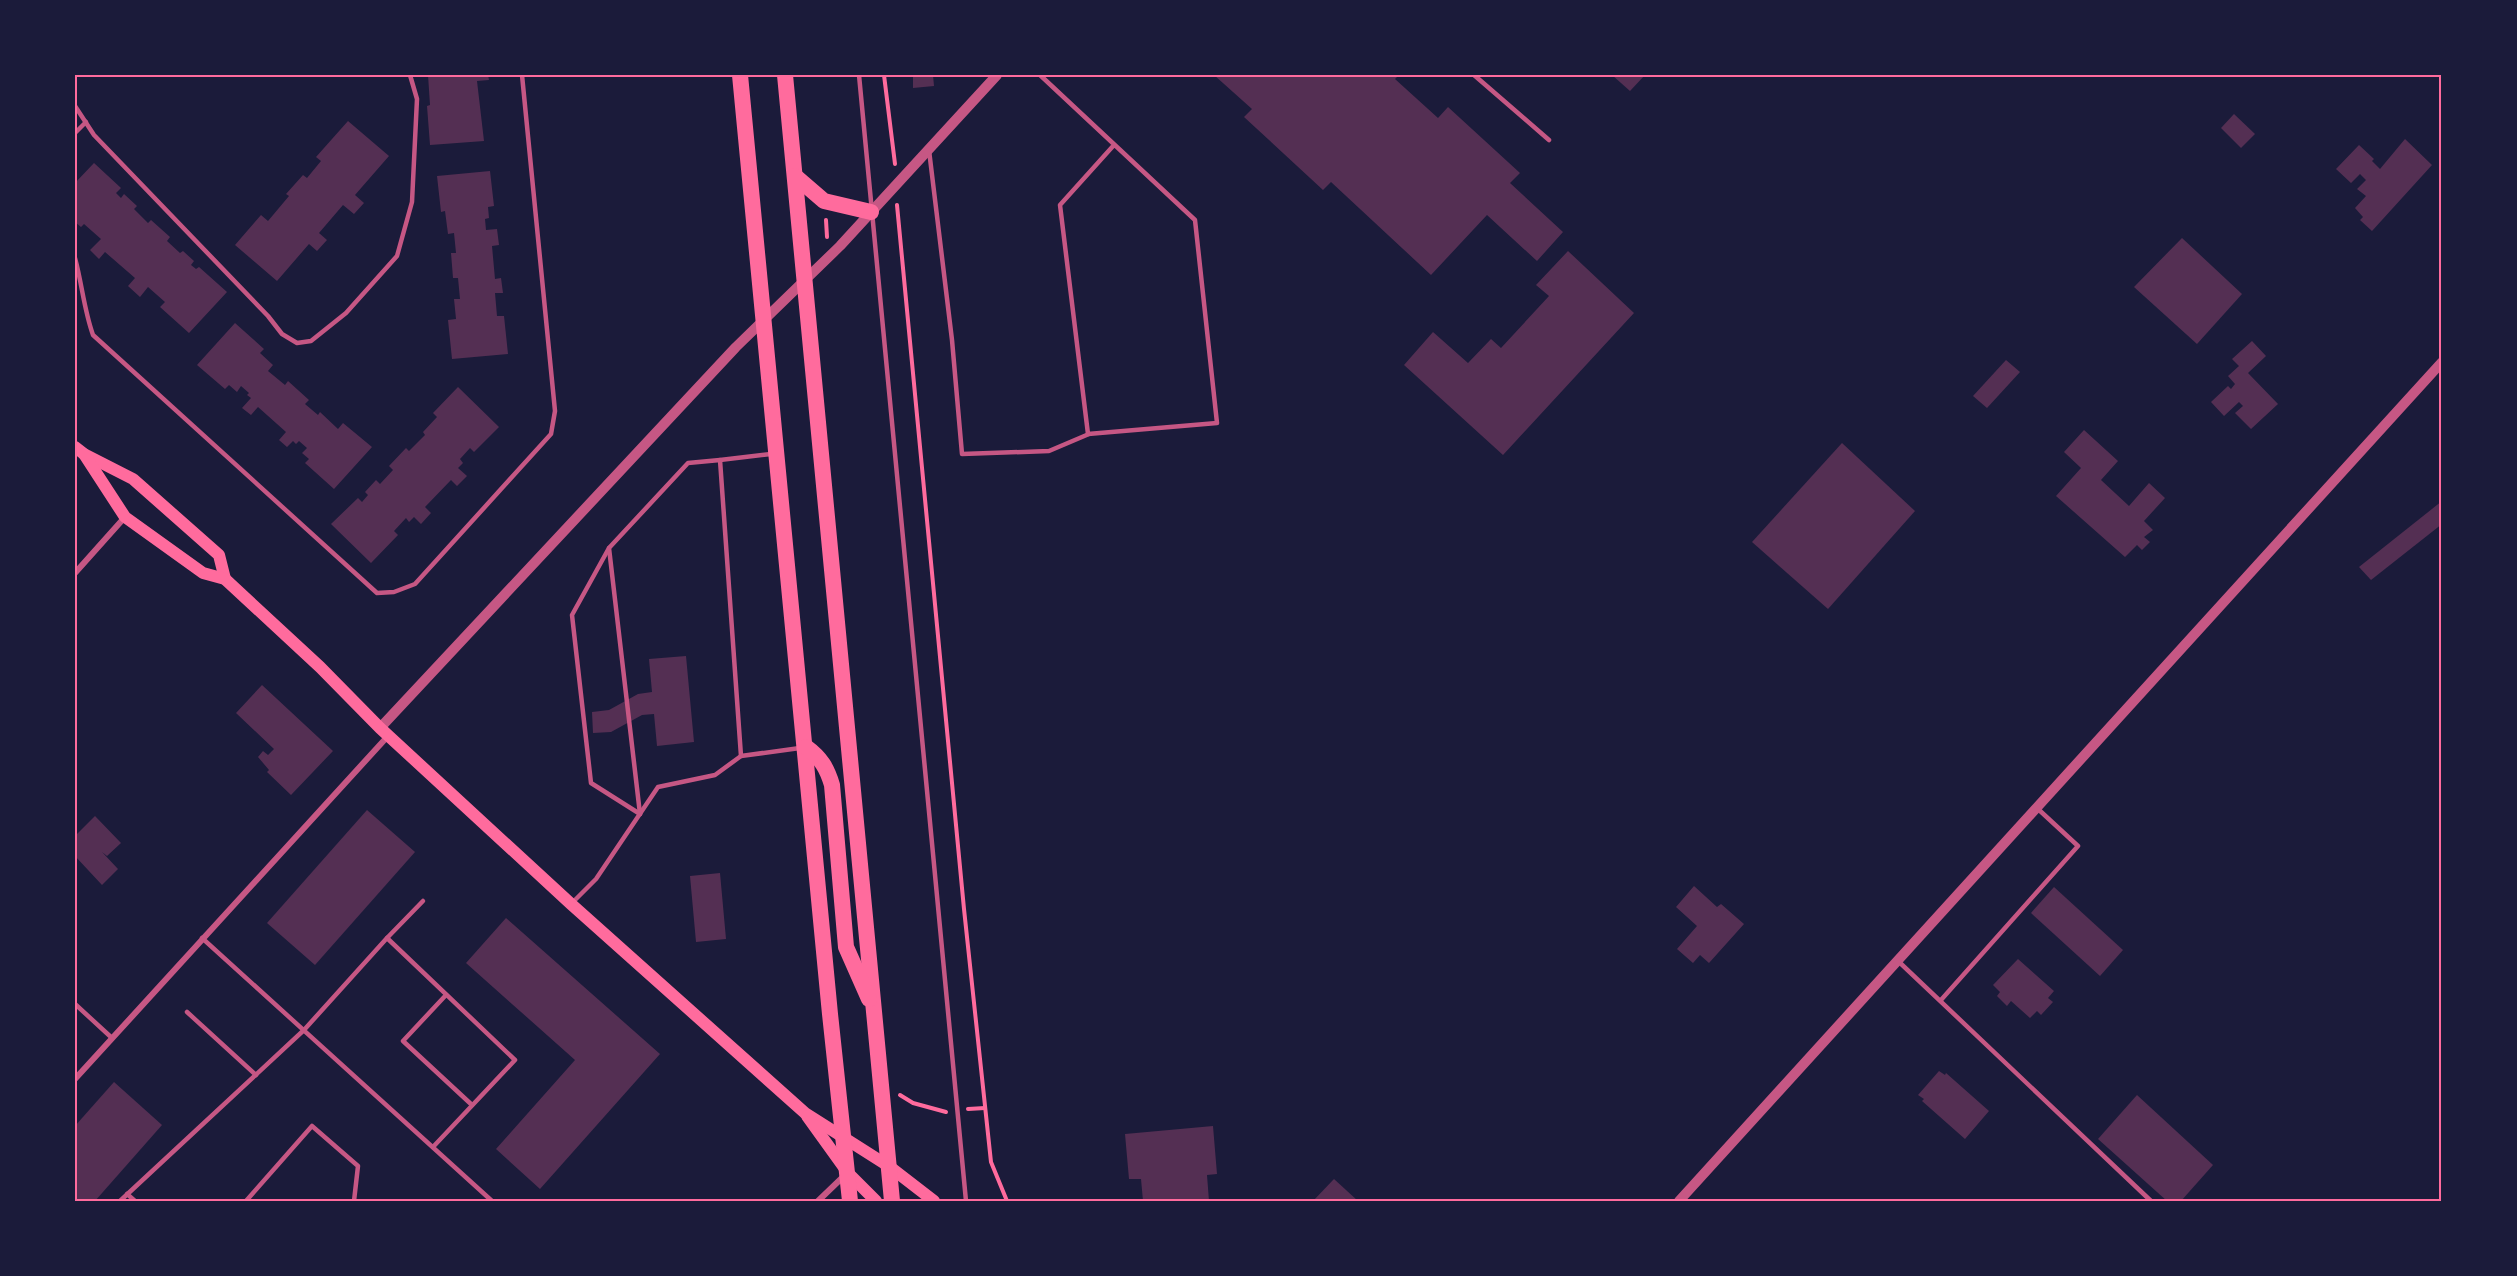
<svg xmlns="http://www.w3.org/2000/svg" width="2517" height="1276" viewBox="0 0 2517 1276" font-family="'Fira Sans',sans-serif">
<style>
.building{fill:#542f53}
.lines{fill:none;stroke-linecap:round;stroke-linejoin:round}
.path{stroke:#ff6b9d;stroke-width:4}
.service{stroke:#c65784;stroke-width:4.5}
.minor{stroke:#c65784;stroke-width:6}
.tertiary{stroke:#c65784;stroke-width:10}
.secondary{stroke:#ff6b9d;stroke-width:12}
.trunk{stroke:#ff6b9d;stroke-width:16}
.neatline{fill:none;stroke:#ff6b9d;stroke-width:2}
</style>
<rect width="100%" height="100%" fill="#1b1b3a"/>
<!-- building -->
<g class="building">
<polygon points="428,75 488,75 489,80 477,81 484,141 430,145 427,106 430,105"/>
<polygon points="913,75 933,75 934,86 913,88"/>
<polygon points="1214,75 1399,75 1395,79 1438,118 1448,107 1520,173 1510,183 1563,232 1537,261 1487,215 1431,275 1331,182 1323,190 1244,117 1252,109"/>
<polygon points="1612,75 1645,75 1630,91"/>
<polygon points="2234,114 2255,134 2241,148 2221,128"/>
<polygon points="348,121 389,156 355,195 364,203 354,214 343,205 319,233 327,240 317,251 309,244 277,281 235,245 261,215 268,221 289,196 286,194 303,175 307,178 321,161 316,157"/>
<polygon points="2405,139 2432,165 2372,231 2360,220 2363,217 2355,208 2366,196 2357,189 2366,180 2360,174 2351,183 2336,169 2359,145 2374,159 2372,161 2380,169"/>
<polygon points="94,163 121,188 116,193 121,198 124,194 137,206 134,209 148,223 151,220 170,237 167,241 180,253 183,251 194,261 191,265 196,269 199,267 227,292 189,333 160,307 165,302 148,287 140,297 128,286 135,278 105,252 99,259 90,250 101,239 84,224 81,227 75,222 75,183"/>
<polygon points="490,171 494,206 488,207 489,218 485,219 486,230 497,229 499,245 492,246 495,279 501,278 503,293 495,293 497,316 504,316 508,354 452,359 448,320 456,319 454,299 460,299 458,278 453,278 451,253 456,253 454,233 448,234 445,211 441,212 437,176"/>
<polygon points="2182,238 2242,294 2197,344 2134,287"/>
<polygon points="1568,251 1634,313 1503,455 1404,365 1433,332 1468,363 1491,339 1501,348 1549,296 1536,285"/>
<polygon points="235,323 264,349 260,353 273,365 268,371 285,385 288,381 309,400 305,404 318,415 320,412 338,429 343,423 372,447 334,489 305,463 309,459 302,453 307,448 299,441 296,444 293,441 287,447 279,440 286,432 258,407 251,415 242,408 251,398 247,395 249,393 241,386 237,392 229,385 225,389 197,365"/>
<polygon points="2252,341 2266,356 2248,373 2278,404 2251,429 2235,413 2243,406 2239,402 2224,416 2211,402 2228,386 2231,389 2235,384 2228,376 2239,366 2232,359"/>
<polygon points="2006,360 2020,372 1987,408 1973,396"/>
<polygon points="458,387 499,427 474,452 470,448 460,459 463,463 458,468 467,476 457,486 451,480 425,507 431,513 421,524 414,517 409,522 406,518 394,531 398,535 371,563 331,524 358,498 362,502 368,495 365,492 376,480 380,484 393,470 389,466 406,448 409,451 425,435 423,432 437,417 433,413"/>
<polygon points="2084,430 2118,461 2101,480 2129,506 2149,483 2165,498 2144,521 2153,530 2144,537 2150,542 2142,550 2137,545 2125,557 2056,496 2081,468 2064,452"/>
<polygon points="1842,443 1915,511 1828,609 1752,542"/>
<polygon points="2442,501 2442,524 2371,580 2359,567"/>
<polygon points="686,656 694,742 657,746 654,714 642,715 611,732 593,733 592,712 609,710 638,694 652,692 649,659"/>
<polygon points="262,685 333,751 291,795 267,772 269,770 258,757 263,751 268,755 274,749 236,713"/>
<polygon points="367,810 415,852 315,965 267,923"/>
<polygon points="95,816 121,843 107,856 102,852 118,869 102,885 75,856 75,836"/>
<polygon points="720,873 726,939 696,942 690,876"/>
<polygon points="1694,886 1717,907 1721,904 1744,924 1709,963 1700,955 1693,963 1677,949 1697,926 1676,907"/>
<polygon points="2054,887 2123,950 2100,976 2031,913"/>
<polygon points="506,918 660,1054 540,1189 496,1149 575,1060 466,963"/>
<polygon points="2018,959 2054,991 2048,998 2053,1002 2041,1015 2037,1011 2030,1018 2011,1001 2007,1006 1997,996 2000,992 1993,985"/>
<polygon points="1939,1071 1945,1075 1946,1073 1989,1111 1965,1139 1922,1101 1924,1099 1918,1095"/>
<polygon points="114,1082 162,1125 95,1201 75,1201 75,1126"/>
<polygon points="2137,1095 2213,1165 2181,1201 2167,1201 2098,1139"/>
<polygon points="1213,1126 1217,1174 1207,1175 1209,1201 1143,1201 1141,1179 1129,1179 1125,1134"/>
<polygon points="1334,1179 1358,1201 1313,1201"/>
</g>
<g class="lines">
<!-- path -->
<g class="path">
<polyline points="884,75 895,164"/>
<polyline points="897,205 964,909 991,1162 1007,1201"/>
<polyline points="826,220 827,237"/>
<polyline points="900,1095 913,1103 946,1112"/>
<polyline points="968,1109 985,1108"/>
</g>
<!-- service -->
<g class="service">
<polyline points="859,75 966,1201"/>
<polyline points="1040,75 1195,220 1217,423 1088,434 1060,205 1114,145"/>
<polyline points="1474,75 1549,140"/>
<polyline points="75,106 94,135 268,316 282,334 297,343 311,341 346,313 397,256 412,202 417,99 410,75"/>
<polyline points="75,133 86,122"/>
<polyline points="929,150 952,340 962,454 1049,451 1089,434"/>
<path d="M 75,258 C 82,284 84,310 93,335 L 377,593 L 394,592 L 415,584 L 551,434 L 555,411 L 522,75"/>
<polyline points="771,454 720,460 741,756 800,748"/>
<polyline points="609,548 572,615 591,783 640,814"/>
<polyline points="640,814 609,548 688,463 720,460"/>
<polyline points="573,902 596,879 658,787 715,775 741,756"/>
<polyline points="202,938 492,1201"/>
<polyline points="387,938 423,901"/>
<polyline points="1897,960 2151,1201"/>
<polyline points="446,995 403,1041 472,1105"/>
<polyline points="1941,1000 2078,846 2038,809"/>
<polyline points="75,1004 112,1038"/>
<polyline points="187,1012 256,1075"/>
<polyline points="127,1194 135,1201"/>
<polyline points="120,1201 304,1030 387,938 515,1060 433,1147"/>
<polyline points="246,1201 312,1126 358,1166 354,1201"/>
</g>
<!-- minor -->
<g class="minor">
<polyline points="75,573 125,517"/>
<polyline points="75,1079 388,736"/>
<polyline points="818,1201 845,1175"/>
</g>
<!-- tertiary -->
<g class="tertiary">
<polyline points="380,728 736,347 840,246 997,75"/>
<polyline points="1679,1201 2442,362"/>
</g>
<!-- secondary -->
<g class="secondary">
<polyline points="75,447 84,454 133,479 219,555 225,579"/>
<polyline points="84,454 125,517 203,573 225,579 320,667 380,728 571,904 805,1113 890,1167 934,1201"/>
<polyline points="807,1116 848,1173 876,1201"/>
</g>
<!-- trunk -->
<g class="trunk">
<polyline points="740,75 830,1014 850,1201"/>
<polyline points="785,75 892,1201"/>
<polyline points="795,176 824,201 871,212"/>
<path d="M 806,747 C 821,758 827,768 832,785 L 846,947 L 869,999"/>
</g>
</g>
<!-- border -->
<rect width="2517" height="1276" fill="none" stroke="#1b1b3a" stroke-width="153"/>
<rect x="76" y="76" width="2364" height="1124" class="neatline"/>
</svg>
